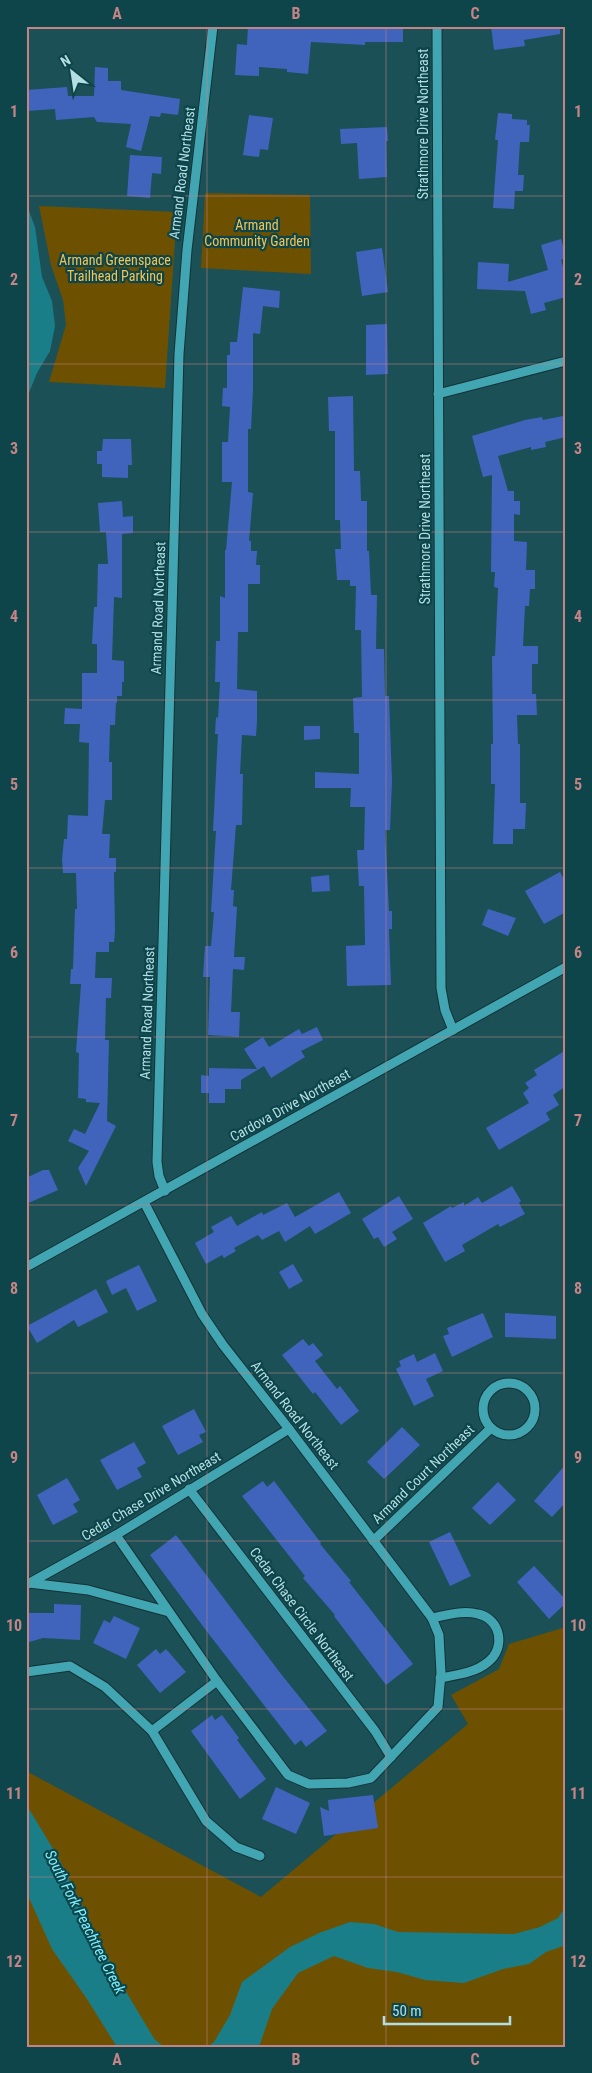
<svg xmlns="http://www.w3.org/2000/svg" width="592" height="2073" viewBox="0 0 592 2073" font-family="'Roboto Condensed',sans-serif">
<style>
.green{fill:#6e5100}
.water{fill:#197e88}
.building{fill:#4064bc}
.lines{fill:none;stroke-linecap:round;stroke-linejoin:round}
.minor-casing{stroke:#143337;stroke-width:11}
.minor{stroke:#42a6b2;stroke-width:9}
.grid{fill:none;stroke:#c48486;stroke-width:1;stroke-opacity:0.55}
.labels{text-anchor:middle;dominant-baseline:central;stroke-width:4.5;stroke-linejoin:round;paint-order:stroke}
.street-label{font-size:14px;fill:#b3dfe4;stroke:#0d454b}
.park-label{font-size:14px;fill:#f4c453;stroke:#0d454b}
.water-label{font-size:15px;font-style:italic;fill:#7eeffc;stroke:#0d454b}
.neatline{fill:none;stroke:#c48486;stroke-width:2}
.grid-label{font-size:16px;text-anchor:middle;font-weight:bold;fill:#c48486}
</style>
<rect width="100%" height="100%" fill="#1b5056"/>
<!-- green -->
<g class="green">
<polygon points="205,193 310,195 311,274 201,268"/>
<polygon points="39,206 177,212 165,388 49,382 66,325 63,300 51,265"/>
<polygon points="566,1627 566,2047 26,2047 26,1771 261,1897 468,1724 451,1695 499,1669 509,1644"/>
</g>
<!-- water -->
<g class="water">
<polygon points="26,203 35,227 42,277 52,301 55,326 50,351 37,373 26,400"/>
<polygon points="26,1804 58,1857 119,1980 155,2040 165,2047 117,2047 87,1999 52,1949 29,1898 26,1885"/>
<polygon points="566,1906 566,1945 546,1952 529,1964 503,1969 464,1983 425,1980 397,1972 368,1968 334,1956 298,1973 272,2009 259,2047 207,2047 214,2042 230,2015 242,1982 290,1947 319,1933 350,1922 374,1924 398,1932 514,1934 540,1927 558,1918"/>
</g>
<!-- building -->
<g class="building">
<polygon points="248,26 286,28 286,26 403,26 403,42 365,42 365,45 311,42 308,74 287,72 287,69 259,67 259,76 235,75 237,44 247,45"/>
<polygon points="491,26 560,26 560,34 524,40 525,46 494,50"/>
<polygon points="95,67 108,68 108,81 121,81 121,90 180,99 178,115 161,113 160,117 150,116 141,151 126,147 131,124 97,122 94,117 56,120 55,109 27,111 26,90 67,87 68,96 94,96"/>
<polygon points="498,113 512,114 512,119 527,120 527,125 530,125 529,142 520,142 518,175 524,175 523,191 515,191 514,209 493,208 498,140 495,140"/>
<polygon points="249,115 273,118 268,150 260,149 259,157 243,155"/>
<polygon points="387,127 388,141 386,141 387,177 359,179 357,143 341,144 340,129"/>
<polygon points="130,155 162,157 161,174 152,173 150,198 127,196"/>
<polygon points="561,239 566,257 561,260 566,277 566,297 544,303 546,310 531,314 525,291 477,289 478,262 509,264 508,282 548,270 541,245"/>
<polygon points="382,248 388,292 362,296 356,252"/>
<polygon points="243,287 280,291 279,308 263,306 260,334 253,333 253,389 251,429 248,429 248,492 253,493 249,541 251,541 251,551 257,551 256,565 260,565 260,584 248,584 248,632 238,632 237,689 257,691 257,721 256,736 242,735 240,774 243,774 242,825 236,825 231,890 234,890 233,906 237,907 234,957 245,957 244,970 233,969 231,1012 240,1012 239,1037 208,1035 210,977 203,977 205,946 211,946 214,912 211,912 216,831 213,831 218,734 215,734 216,717 218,718 220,682 215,682 216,641 220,641 220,596 225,598 225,550 226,550 232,482 222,482 222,442 228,442 230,407 222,406 223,388 227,388 227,355 230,355 230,342 237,342"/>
<polygon points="387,324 388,374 366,375 366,325"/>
<polygon points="353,396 354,471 360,471 361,501 367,501 367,551 369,551 371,595 377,595 376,649 384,649 385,696 389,696 392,781 390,830 385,830 389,911 392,911 392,929 389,929 391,985 347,986 346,946 365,945 364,886 359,886 357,850 364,850 365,807 350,807 351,788 315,788 315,772 359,774 359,733 354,733 353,698 362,697 361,630 355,630 356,586 350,586 350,580 337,580 335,549 341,549 340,520 335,520 335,431 329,431 328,397"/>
<polygon points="563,416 566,418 566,437 545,442 546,447 531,450 531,447 498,456 508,491 514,491 514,501 520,501 520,515 514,514 514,541 527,542 526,570 535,570 535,589 530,589 529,606 525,606 523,646 538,646 538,664 532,664 532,694 536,694 537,715 517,715 518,744 520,744 520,803 526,803 525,829 513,829 513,844 493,844 495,784 491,784 491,744 493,744 492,656 495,656 498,588 494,587 495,572 491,572 492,475 483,477 472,436 525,420 542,417 543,420"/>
<polygon points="103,439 131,439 132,465 128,465 128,478 102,477 102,464 97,464 97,451 102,451"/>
<polygon points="122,501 123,517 133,516 133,533 122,534 122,598 114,597 112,660 124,661 124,682 122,682 122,696 117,696 117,703 116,703 115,725 110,725 109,762 112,762 112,800 105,800 102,834 110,834 109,858 116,858 116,872 114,872 115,931 114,942 109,942 109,952 96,952 95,978 112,978 111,998 106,998 105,1040 109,1040 107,1121 116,1126 86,1186 78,1168 89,1151 68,1141 74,1129 85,1134 100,1103 86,1102 86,1099 78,1098 79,1053 76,1052 81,984 70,984 71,969 73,969 75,909 77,909 76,873 63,873 62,859 64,839 67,839 68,815 88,816 89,743 79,742 80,724 64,724 65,708 82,709 82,673 97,673 97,644 92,644 94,607 97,607 98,564 108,564 106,532 100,532 98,503"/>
<polygon points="304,726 320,726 320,739 304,740"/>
<polygon points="560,872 566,883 566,912 544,924 525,891"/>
<polygon points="329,875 330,891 312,892 311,877"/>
<polygon points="488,909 516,918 508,936 482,925"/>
<polygon points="317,1027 323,1040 301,1051 305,1057 271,1078 264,1066 241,1080 241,1089 225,1089 225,1103 209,1103 209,1093 201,1093 201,1075 209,1076 209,1068 257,1069 244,1049 263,1037 269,1047 299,1029 302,1034"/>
<polygon points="566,1050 566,1086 553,1095 559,1105 546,1113 550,1120 499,1150 486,1128 529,1103 523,1093 529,1088 525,1083 537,1075 534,1070"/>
<polygon points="43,1170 49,1170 58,1190 26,1204 26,1178"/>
<polygon points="512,1186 521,1201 519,1203 525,1214 500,1227 498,1224 462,1245 465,1251 445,1262 423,1223 451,1206 452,1208 464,1202 464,1206 478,1197 482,1203"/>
<polygon points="339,1192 351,1213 315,1234 310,1226 285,1242 279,1231 262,1240 258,1235 234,1248 236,1251 224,1258 222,1255 206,1264 195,1243 214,1232 211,1227 231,1216 237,1226 262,1212 263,1215 287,1203 295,1217"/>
<polygon points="399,1196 413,1219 392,1232 397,1239 384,1247 378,1237 374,1239 362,1219"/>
<polygon points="293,1264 303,1281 289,1289 279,1272"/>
<polygon points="139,1265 157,1301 137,1311 126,1288 112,1295 106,1281"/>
<polygon points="96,1289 108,1312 78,1327 74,1320 37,1343 27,1326"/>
<polygon points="483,1313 493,1337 452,1357 443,1336 449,1334 447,1328"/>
<polygon points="505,1313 556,1316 556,1339 505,1337"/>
<polygon points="303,1339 309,1346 313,1343 323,1355 315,1361 337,1389 340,1386 359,1411 341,1425 315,1392 313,1394 282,1355"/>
<polygon points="435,1353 443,1371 426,1379 434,1396 414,1406 396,1369 401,1366 399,1361 414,1354 417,1362"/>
<polygon points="194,1409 206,1432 199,1435 203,1442 178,1455 162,1426"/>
<polygon points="402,1427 420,1445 384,1479 367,1462"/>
<polygon points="134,1442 146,1463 137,1468 142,1477 117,1490 100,1460"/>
<polygon points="566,1464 566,1502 552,1517 534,1501"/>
<polygon points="67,1478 80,1500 73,1504 78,1512 53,1525 37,1495"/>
<polygon points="263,1481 267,1487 274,1481 321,1543 320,1544 351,1581 349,1582 413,1664 386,1685 334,1616 335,1615 303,1578 305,1576 242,1496"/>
<polygon points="498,1482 516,1500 490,1525 472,1508"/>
<polygon points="450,1532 471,1576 450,1586 429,1542"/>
<polygon points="176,1535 281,1674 327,1731 306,1747 301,1740 295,1745 208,1633 150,1555"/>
<polygon points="534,1566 566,1600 566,1603 549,1619 517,1582"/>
<polygon points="54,1604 81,1605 80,1640 43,1638 26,1643 26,1613 54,1613"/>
<polygon points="114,1616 140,1628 126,1659 93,1643 104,1620 110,1623"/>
<polygon points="156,1649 160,1654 166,1649 186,1672 160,1693 137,1665"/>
<polygon points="212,1715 215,1720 222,1715 239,1738 237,1740 266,1779 240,1799 191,1731"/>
<polygon points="276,1787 310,1803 296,1834 262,1819"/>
<polygon points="373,1795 378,1828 324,1836 320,1807 329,1811 328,1800"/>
</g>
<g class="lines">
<defs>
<g id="minor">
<polyline points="437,26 441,988 445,1010 453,1030"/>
<polyline points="438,394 566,361"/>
<polyline points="165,1191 159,1176 157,1162 179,354 187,250 213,26"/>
<polyline points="26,1267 566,967"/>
<circle cx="509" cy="1409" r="26"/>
<polyline points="189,1489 375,1731 391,1757"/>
<polyline points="116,1535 217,1681 288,1775 309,1784 348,1783 371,1778 438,1707 441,1673 439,1635 432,1618 289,1429 223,1345 202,1314 144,1202"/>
<polyline points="373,1541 491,1428"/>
<polyline points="29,1583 88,1590 169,1612"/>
<polyline points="26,1585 116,1535 289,1429"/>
<path d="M 432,1618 C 447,1615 463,1610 478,1614 C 501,1619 506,1648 488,1662 C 475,1673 456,1675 440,1678"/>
<polyline points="26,1672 70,1666 105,1687 152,1731 206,1821 236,1847 260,1856"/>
<polyline points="152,1731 217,1681"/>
</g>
</defs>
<!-- minor casing -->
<use href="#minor" class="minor-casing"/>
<!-- minor -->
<use href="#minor" class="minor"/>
</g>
<!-- grid -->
<path class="grid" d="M 207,26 L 207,2047M 386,26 L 386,2047M 26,196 L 566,196M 26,364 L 566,364M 26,532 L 566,532M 26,700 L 566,700M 26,868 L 566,868M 26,1037 L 566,1037M 26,1205 L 566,1205M 26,1373 L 566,1373M 26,1541 L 566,1541M 26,1709 L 566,1709M 26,1877 L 566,1877"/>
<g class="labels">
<!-- street labels -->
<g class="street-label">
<text transform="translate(423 124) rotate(-90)">Strathmore Drive Northeast</text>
<text transform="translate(182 173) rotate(-83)">Armand Road Northeast</text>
<text transform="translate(425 529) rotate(-90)">Strathmore Drive Northeast</text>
<text transform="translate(158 608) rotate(-88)">Armand Road Northeast</text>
<text transform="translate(147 1013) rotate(-88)">Armand Road Northeast</text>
<text transform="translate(290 1105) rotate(-29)">Cardova Drive Northeast</text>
<text transform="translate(295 1415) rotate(52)">Armand Road Northeast</text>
<text transform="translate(423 1474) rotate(-44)">Armand Court Northeast</text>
<text transform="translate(151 1496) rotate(-31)">Cedar Chase Drive Northeast</text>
<text transform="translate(302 1614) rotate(53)">Cedar Chase Circle Northeast</text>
</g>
<!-- park labels -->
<g class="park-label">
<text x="257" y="225">Armand<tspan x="257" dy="16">Community Garden</tspan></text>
<text x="115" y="260">Armand Greenspace<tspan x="115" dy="16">Trailhead Parking</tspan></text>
</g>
<!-- water labels -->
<g class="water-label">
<text transform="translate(85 1922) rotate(63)">South Fork Peachtree Creek</text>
</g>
</g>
<!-- border -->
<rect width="592" height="2073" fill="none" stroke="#0d454b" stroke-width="55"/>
<!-- north arrow -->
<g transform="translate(72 72) rotate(330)" stroke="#0d454b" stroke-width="4" paint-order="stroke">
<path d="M0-4L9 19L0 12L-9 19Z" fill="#b3dfe4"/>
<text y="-8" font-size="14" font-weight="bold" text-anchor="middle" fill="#b3dfe4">N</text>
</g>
<!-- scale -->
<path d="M384 2016v8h126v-8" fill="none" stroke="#b3dfe4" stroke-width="2.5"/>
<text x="392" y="2016" font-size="15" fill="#b3dfe4" stroke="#0d454b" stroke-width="4" paint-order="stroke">50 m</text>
<rect x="28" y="28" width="536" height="2018" class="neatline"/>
<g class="grid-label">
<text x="117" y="19">A</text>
<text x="296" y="19">B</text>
<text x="475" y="19">C</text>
<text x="14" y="117">1</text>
<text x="578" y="117">1</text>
<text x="14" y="285">2</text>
<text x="578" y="285">2</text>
<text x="14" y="454">3</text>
<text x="578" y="454">3</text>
<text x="14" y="622">4</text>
<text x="578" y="622">4</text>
<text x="14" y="790">5</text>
<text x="578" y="790">5</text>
<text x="14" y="958">6</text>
<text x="578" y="958">6</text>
<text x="14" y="1126">7</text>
<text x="578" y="1126">7</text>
<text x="14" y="1294">8</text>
<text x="578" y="1294">8</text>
<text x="14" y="1463">9</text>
<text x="578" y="1463">9</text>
<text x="14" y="1631">10</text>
<text x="578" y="1631">10</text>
<text x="14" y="1799">11</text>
<text x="578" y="1799">11</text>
<text x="14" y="1967">12</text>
<text x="578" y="1967">12</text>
<text x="117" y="2065">A</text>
<text x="296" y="2065">B</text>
<text x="475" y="2065">C</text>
</g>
</svg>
